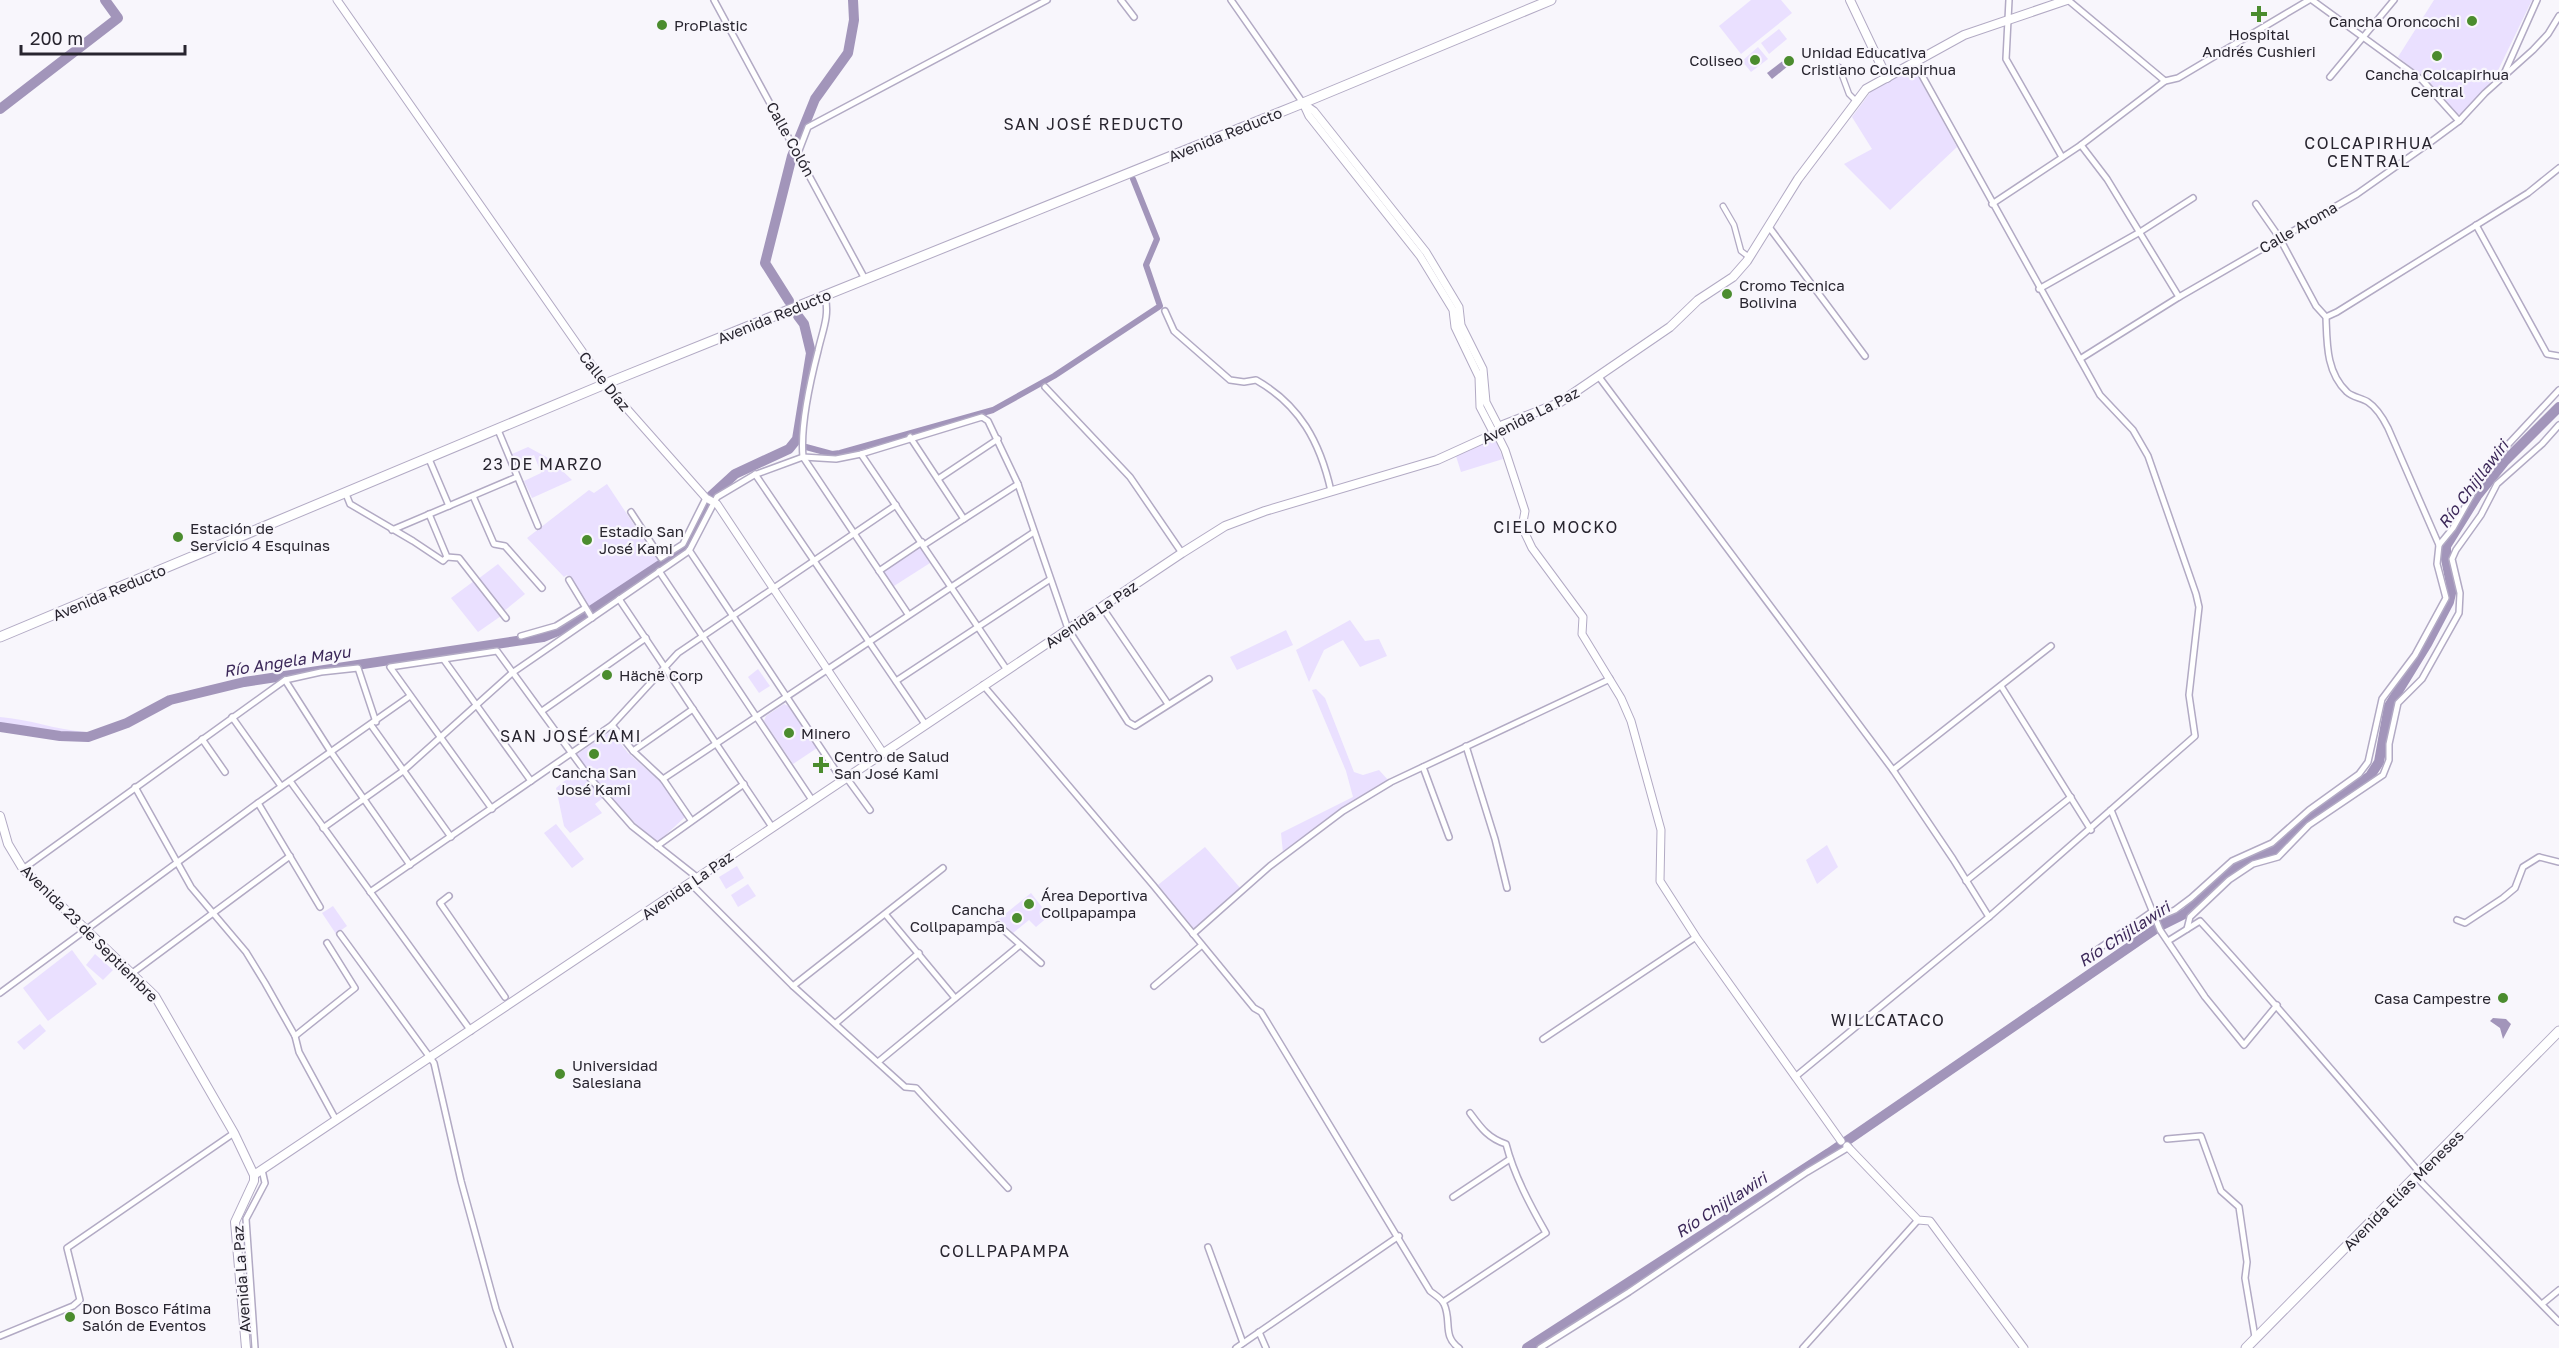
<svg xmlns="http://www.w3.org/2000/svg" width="2559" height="1348" viewBox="0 0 2559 1348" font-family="'Golos Text',sans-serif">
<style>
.green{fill:#eae0ff}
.water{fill:#a295ba}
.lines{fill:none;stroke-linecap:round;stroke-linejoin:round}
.canal{stroke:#a295ba;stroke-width:6}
.river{stroke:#a295ba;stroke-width:10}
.pedestrian-casing{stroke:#b2aac4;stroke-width:7}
.minor-casing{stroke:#b2aac4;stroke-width:8}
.tertiary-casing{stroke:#b2aac4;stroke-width:9}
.secondary-casing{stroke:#b2aac4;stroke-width:10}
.primary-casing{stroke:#b2aac4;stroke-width:11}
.pedestrian{stroke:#fff;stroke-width:4.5}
.minor{stroke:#fff;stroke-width:5}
.tertiary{stroke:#fff;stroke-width:7}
.secondary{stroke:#fff;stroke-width:8}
.primary{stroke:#fff;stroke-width:9}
.poi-dot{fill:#4b8c2e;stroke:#f8f6fc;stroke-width:2}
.labels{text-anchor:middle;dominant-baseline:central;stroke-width:4.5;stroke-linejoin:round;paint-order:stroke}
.poi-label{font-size:15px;fill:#28252f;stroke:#f8f6fc;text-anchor:start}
.street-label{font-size:15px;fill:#28252f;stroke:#f8f6fc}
.neighbourhood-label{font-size:16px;letter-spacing:1.5px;fill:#28252f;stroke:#f8f6fc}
.water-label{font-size:16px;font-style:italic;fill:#3c2859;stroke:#f8f6fc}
</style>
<rect width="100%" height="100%" fill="#f8f6fc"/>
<!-- green -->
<g class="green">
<polygon points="1751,0 1781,0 1792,13 1741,54 1719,26"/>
<polygon points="2434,0 2532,0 2491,85 2461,114 2456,114 2424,78 2398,57"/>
<polygon points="1779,29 1787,39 1769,54 1761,43"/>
<polygon points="1758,47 1768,59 1751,72 1742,61"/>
<polygon points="1914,69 1957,147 1890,210 1844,164 1872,149 1852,117 1872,90"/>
<polygon points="1495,438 1503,459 1461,472 1456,456"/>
<polygon points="528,447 550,459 572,480 532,498 524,481 541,473 534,455 516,462 512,454"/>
<polygon points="607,484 652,552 661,559 666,558 670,562 592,615 567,575 564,577 527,538 589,490 594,493"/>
<polygon points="920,547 930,563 894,586 883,571"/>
<polygon points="498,564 525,594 504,611 478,579"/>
<polygon points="474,581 501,616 478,632 451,598"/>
<polygon points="1350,620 1365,641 1379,639 1387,656 1360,667 1343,640 1324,650 1309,682 1296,650"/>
<polygon points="1286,630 1293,645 1237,670 1230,657"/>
<polygon points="758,669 770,686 759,693 748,677"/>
<polygon points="1316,689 1325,698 1354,772 1363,775 1379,770 1388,780 1339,811 1283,853 1281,833 1353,797 1346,771 1312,690"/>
<polygon points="784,704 788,706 817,748 793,764 764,721 766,716"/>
<path d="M 0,717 C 29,719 56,730 86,732 C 65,740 22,727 0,723 Z"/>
<path d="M 611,731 L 628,753 L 661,782 L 685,817 L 657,843 C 627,817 600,788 576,755 Z"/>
<polygon points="579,769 603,798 595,804 602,813 570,833 564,826 556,788"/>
<polygon points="556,824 584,859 572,868 544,833"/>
<polygon points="1827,845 1838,867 1817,884 1806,860"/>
<polygon points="1205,847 1241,889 1195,930 1158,885"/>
<polygon points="737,866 744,878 726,889 719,877"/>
<polygon points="748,884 756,896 738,907 731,895"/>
<polygon points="1031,893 1049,916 1036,927 1029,920 1013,933 999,919"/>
<polygon points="333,906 347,926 336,934 322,913"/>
<polygon points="72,950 97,984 48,1021 23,988"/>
<polygon points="95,954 113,970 103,980 86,965"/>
<polygon points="40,1024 46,1031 24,1050 17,1042"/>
</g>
<!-- water -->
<g class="water">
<polygon points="1784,60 1788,66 1772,79 1767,73"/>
<polygon points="2493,1018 2506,1019 2511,1024 2503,1039 2500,1028 2490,1021"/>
</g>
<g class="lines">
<!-- canal -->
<polyline class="canal" points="806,447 832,454 840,453 993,410 1054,376 1160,306 1146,265 1157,239 1133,179"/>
<!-- river -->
<g class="river">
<polyline points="0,109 118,18 105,0"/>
<polyline points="789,301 765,263 792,156 815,99 848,53 854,20 853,0"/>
<polyline points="711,496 735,474 789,449 797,439 811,353 804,324 798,316"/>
<polyline points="592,610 686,548 707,504"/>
<polyline points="0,727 60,736 88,737 127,723 170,700 244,682 543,637 565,628 583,616"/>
<polyline points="1527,1348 1829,1153 2160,926 2186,913 2240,864 2273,852 2314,812 2343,796 2370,776 2379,762 2389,706 2427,644 2449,602 2452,589 2446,559 2446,546 2477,496 2505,461 2559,407"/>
</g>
<defs>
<g id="pedestrian">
<polyline points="1839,67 1849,94 1856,101"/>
<polyline points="1723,206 1734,225 1741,251 1749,257"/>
</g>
<g id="minor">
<polyline points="714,0 865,279"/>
<polyline points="1121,0 1134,17"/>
<polyline points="1231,0 1303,103"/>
<polyline points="2009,0 2006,59 2062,157"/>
<polyline points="2068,0 2165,81"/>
<polyline points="2312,0 2422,80 2459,121"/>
<polyline points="2504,74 2537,0"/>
<polyline points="2330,77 2394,0"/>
<polyline points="2081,145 2107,179 2179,297"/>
<polyline points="798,153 808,127 1047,0"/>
<polyline points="1992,204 2081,145 2165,81 2178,78 2309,0"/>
<path d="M 2256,204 L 2279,237 L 2316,306 L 2326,317 C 2327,343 2326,372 2347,392 C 2352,397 2362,398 2368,402 C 2377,408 2383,418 2388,428 L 2439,545"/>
<polyline points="2476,225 2547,354 2559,356"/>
<polyline points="1769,227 1865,356"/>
<polyline points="2039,289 2140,232 2193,198"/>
<path d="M 825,297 C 830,316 822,332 818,351 C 810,382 800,426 803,457 L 908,614"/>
<path d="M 1165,311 L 1174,331 L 1230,380 L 1244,382 L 1256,380 C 1300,405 1320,442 1331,491"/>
<polyline points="2326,317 2337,312 2528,193 2559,168"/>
<polyline points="2080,359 2179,297 2357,194 2432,141 2459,121 2485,93 2533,50 2548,34 2559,16"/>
<polyline points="1599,377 1893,770 1953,859 1989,917"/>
<polyline points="1045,387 1130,477 1182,553"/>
<polyline points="498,430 538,526"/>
<polyline points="910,437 964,519"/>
<polyline points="861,454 1007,670"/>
<polyline points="429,459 449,506"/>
<polyline points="755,474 925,724"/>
<polyline points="938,479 998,439"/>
<polyline points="346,494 350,504 413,541 443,561 447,557"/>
<polyline points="473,496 494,544 505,546 542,588"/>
<polyline points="631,512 661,558 683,544 706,498"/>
<polyline points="429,514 447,557 459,558 506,618"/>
<polyline points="392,530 517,477"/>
<polyline points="924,545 1018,484"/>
<polyline points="689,550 842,780"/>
<polyline points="659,571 812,800"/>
<polyline points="879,571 922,542"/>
<polyline points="569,580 592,618"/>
<polyline points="619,599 772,827"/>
<polyline points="1102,607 1168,704"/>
<polyline points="521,636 556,626 585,608"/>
<polyline points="444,660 531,781"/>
<polyline points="285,680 331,752 410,865"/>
<polyline points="896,681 1049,580"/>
<path d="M 983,685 L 1153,885 L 1254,1008 L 1261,1012 L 1430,1291 C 1435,1295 1442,1299 1444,1304 C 1452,1321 1442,1336 1459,1348"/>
<polyline points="2001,686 2091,830"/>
<polyline points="542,711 646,638"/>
<polyline points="232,717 281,786"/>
<polyline points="371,725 451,837"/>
<polyline points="612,725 633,751 663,779 691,820"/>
<polyline points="202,739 225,772"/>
<polyline points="1466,746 1495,839 1507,888"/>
<polyline points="633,751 693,709"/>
<polyline points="1423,767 1449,837"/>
<polyline points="1893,770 2051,646"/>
<polyline points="846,777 870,810"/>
<polyline points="663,779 1034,532"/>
<polyline points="290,781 471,1031"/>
<polyline points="135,787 191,887 246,952 265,983 295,1036 299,1052 336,1120"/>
<polyline points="258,803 320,907"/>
<polyline points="492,809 390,667 497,651 589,777 632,826 698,878"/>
<polyline points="2111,810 2160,930 2205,997 2244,1045 2277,1005"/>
<polyline points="323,828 403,771 512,673 689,551 717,497 754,475 803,457 836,459 861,454 982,417 988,421 1018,484 1068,629 1128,722 1135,726 1209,679"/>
<polyline points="657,846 744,784"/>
<polyline points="23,869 285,680 321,672 358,668 376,722"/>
<polyline points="1966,881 2071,797"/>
<polyline points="690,883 793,986 905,1087 916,1088 1008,1188"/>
<polyline points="370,892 612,725 678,653 896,505"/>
<polyline points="449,896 440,903 505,997"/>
<polyline points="886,915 955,998"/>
<polyline points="2156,918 2175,910 2191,898 2232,861 2272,843 2309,810 2359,774 2368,762 2382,699 2415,655 2446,598 2437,564 2439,545 2453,528 2488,466 2559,390"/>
<polyline points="2457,920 2465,923 2503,898 2515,888 2523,867 2539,857 2559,862"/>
<polyline points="998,925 1041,963"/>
<polyline points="2187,929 2190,917 2229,880 2253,864 2278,857 2309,825 2383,775 2389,760 2389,744 2398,703 2422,679 2459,613 2460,593 2452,559 2456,550 2481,515 2497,484 2542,444 2559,425"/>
<polyline points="340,934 434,1063 461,1181 496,1309 510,1348"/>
<polyline points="1193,934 1270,866 1343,811 1391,782 1610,679"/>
<path d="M 2168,941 L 2200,921 C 2275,1003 2347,1087 2419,1172"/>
<polyline points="2091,954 2153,911"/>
<polyline points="131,974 290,856"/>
<polyline points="793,986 943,868"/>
<polyline points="1154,986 1202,945"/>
<polyline points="0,993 258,803 410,696"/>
<polyline points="836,1023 919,953"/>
<polyline points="295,1036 355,988 327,943"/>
<polyline points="1543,1039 1696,937"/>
<polyline points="878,1062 1020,945"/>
<polyline points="1795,1077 1989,917 2195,736 2189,695 2199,607 2196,594 2148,456 2133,430 2100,395 1915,63"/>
<polyline points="2167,1139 2201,1136 2221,1191 2239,1207 2247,1262 2245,1278 2255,1337"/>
<polyline points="2415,1176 2559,1322"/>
<polyline points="1453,1197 1510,1159"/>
<polyline points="1208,1247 1243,1343"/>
<path d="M 1443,1302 L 1546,1233 C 1530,1205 1514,1175 1506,1144 C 1488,1138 1481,1128 1470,1113"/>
<polyline points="2542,1304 2559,1290"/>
<polyline points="1259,1332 1266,1348"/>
<polyline points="0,1336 73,1306 80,1300 67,1248 234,1133"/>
<polyline points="255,1348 246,1219 265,1183 262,1170"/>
<polyline points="1236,1348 1399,1236"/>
<polyline points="1540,1348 1629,1292 1807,1172 1849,1147"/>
<polyline points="1803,1348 1918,1220"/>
</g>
<g id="tertiary">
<polyline points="337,0 605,384 706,498 717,504 883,753"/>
<polyline points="1303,103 1309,116 1420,256 1453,310 1455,327 1479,377 1480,407 1494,434"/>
<polyline points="1304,104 1314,111 1426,252 1459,307 1461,325 1483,369 1486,402 1500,429"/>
<polyline points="1496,432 1505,450 1525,511 1522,527 1532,548 1583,617 1582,634 1621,698 1631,721 1661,830 1660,881 1696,937 1841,1141"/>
<polyline points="1847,1146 1918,1220 1930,1221 2024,1348"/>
</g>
<g id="secondary">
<polyline points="1850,0 1887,78"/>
<polyline points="0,816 8,844 23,869 155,996 234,1133 254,1175"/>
<polyline points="246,1348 235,1222 254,1181 254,1175 1182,553 1225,526 1265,511 1437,460 1492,435 1503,425 1559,403 1670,327 1698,300 1733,277 1747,261 1798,179 1866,89 1964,35 2067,0"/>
</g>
<g id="primary">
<polyline points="0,637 605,384 1303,103 1551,0"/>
<polyline points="2246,1348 2559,1031"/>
</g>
</defs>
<!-- pedestrian casing -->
<use href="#pedestrian" class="pedestrian-casing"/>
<!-- minor casing -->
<use href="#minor" class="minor-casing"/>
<!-- tertiary casing -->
<use href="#tertiary" class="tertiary-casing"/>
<!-- secondary casing -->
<use href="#secondary" class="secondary-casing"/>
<!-- primary casing -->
<use href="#primary" class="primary-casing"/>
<!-- pedestrian -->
<use href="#pedestrian" class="pedestrian"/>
<!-- minor -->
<use href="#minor" class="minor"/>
<!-- tertiary -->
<use href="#tertiary" class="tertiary"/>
<!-- secondary -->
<use href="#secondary" class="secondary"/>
<!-- primary -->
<use href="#primary" class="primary"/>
</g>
<!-- markers -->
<g class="poi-dot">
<path d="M2256 5h6v6h6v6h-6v6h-6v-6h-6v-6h6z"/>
<circle cx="2472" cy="21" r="6"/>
<circle cx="662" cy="25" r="6"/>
<circle cx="2437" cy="56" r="6"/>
<circle cx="1755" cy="60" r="6"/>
<circle cx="1789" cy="61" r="6"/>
<circle cx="1727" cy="294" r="6"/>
<circle cx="178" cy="537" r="6"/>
<circle cx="587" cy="540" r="6"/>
<circle cx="607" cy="675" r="6"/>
<circle cx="789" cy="733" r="6"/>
<circle cx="594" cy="754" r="6"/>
<path d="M818 756h6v6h6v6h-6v6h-6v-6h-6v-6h6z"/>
<circle cx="1029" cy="904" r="6"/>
<circle cx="1017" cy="918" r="6"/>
<circle cx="2503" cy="998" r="6"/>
<circle cx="560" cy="1074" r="6"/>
<circle cx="70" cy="1317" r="6"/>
</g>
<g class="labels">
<!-- poi labels -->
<g class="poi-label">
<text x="2460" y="21" text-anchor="end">Cancha Oroncochi</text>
<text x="674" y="25">ProPlastic</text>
<text x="2259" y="34" text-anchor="middle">Hospital<tspan x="2259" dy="17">Andrés Cushieri</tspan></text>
<text x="1801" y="52">Unidad Educativa<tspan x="1801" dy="17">Cristiano Colcapirhua</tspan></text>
<text x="1743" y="60" text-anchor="end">Coliseo</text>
<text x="2437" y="74" text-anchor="middle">Cancha Colcapirhua<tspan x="2437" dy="17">Central</tspan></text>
<text x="1739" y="285">Cromo Tecnica<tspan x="1739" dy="17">Bolivina</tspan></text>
<text x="190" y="528">Estación de<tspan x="190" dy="17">Servicio 4 Esquinas</tspan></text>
<text x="599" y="531">Estadio San<tspan x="599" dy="17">José Kami</tspan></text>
<text x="619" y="675">Hächë Corp</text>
<text x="801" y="733">Minero</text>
<text x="834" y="756">Centro de Salud<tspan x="834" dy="17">San José Kami</tspan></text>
<text x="594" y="772" text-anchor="middle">Cancha San<tspan x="594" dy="17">José Kami</tspan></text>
<text x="1041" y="895">Área Deportiva<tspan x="1041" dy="17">Collpapampa</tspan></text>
<text x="1005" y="909" text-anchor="end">Cancha<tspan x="1005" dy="17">Collpapampa</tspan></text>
<text x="2491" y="998" text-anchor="end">Casa Campestre</text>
<text x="572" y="1065">Universidad<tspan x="572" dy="17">Salesiana</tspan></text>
<text x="82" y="1308">Don Bosco Fátima<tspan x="82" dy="17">Salón de Eventos</tspan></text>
</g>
<!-- street labels -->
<g class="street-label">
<text transform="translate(1225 134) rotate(-22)">Avenida Reducto</text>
<text transform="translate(791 139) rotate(61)">Calle Colón</text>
<text transform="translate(2298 227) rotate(-30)">Calle Aroma</text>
<text transform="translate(774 316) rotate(-22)">Avenida Reducto</text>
<text transform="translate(605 381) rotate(51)">Calle Díaz</text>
<text transform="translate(1530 415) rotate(-27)">Avenida La Paz</text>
<text transform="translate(109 592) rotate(-23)">Avenida Reducto</text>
<text transform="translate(1091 614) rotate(-34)">Avenida La Paz</text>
<text transform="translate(687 885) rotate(-35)">Avenida La Paz</text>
<text transform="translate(90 933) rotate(45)">Avenida 23 de Septiembre</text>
<text transform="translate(2403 1190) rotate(-45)">Avenida Elías Meneses</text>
<text transform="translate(241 1279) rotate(-94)">Avenida La Paz</text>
</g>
<!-- neighbourhood labels -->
<g class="neighbourhood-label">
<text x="1094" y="124">SAN JOSÉ REDUCTO</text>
<text x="2369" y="143">COLCAPIRHUA<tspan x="2369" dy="18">CENTRAL</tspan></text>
<text x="543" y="464">23 DE MARZO</text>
<text x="1556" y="527">CIELO MOCKO</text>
<text x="571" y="736">SAN JOSÉ KAMI</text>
<text x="1888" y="1020">WILLCATACO</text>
<text x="1005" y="1251">COLLPAPAMPA</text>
</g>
<!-- water labels -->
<g class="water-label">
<text transform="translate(2473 484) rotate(-53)">Río Chijllawiri</text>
<text transform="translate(287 661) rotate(-9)">Río Angela Mayu</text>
<text transform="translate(2124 934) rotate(-33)">Río Chijllawiri</text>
<text transform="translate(1721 1205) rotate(-33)">Río Chijllawiri</text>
</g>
</g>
<!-- scale -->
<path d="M21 45v9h164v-9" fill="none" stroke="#28252f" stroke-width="3"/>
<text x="30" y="45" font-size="18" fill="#28252f" stroke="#f8f6fc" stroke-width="4.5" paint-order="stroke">200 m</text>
</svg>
